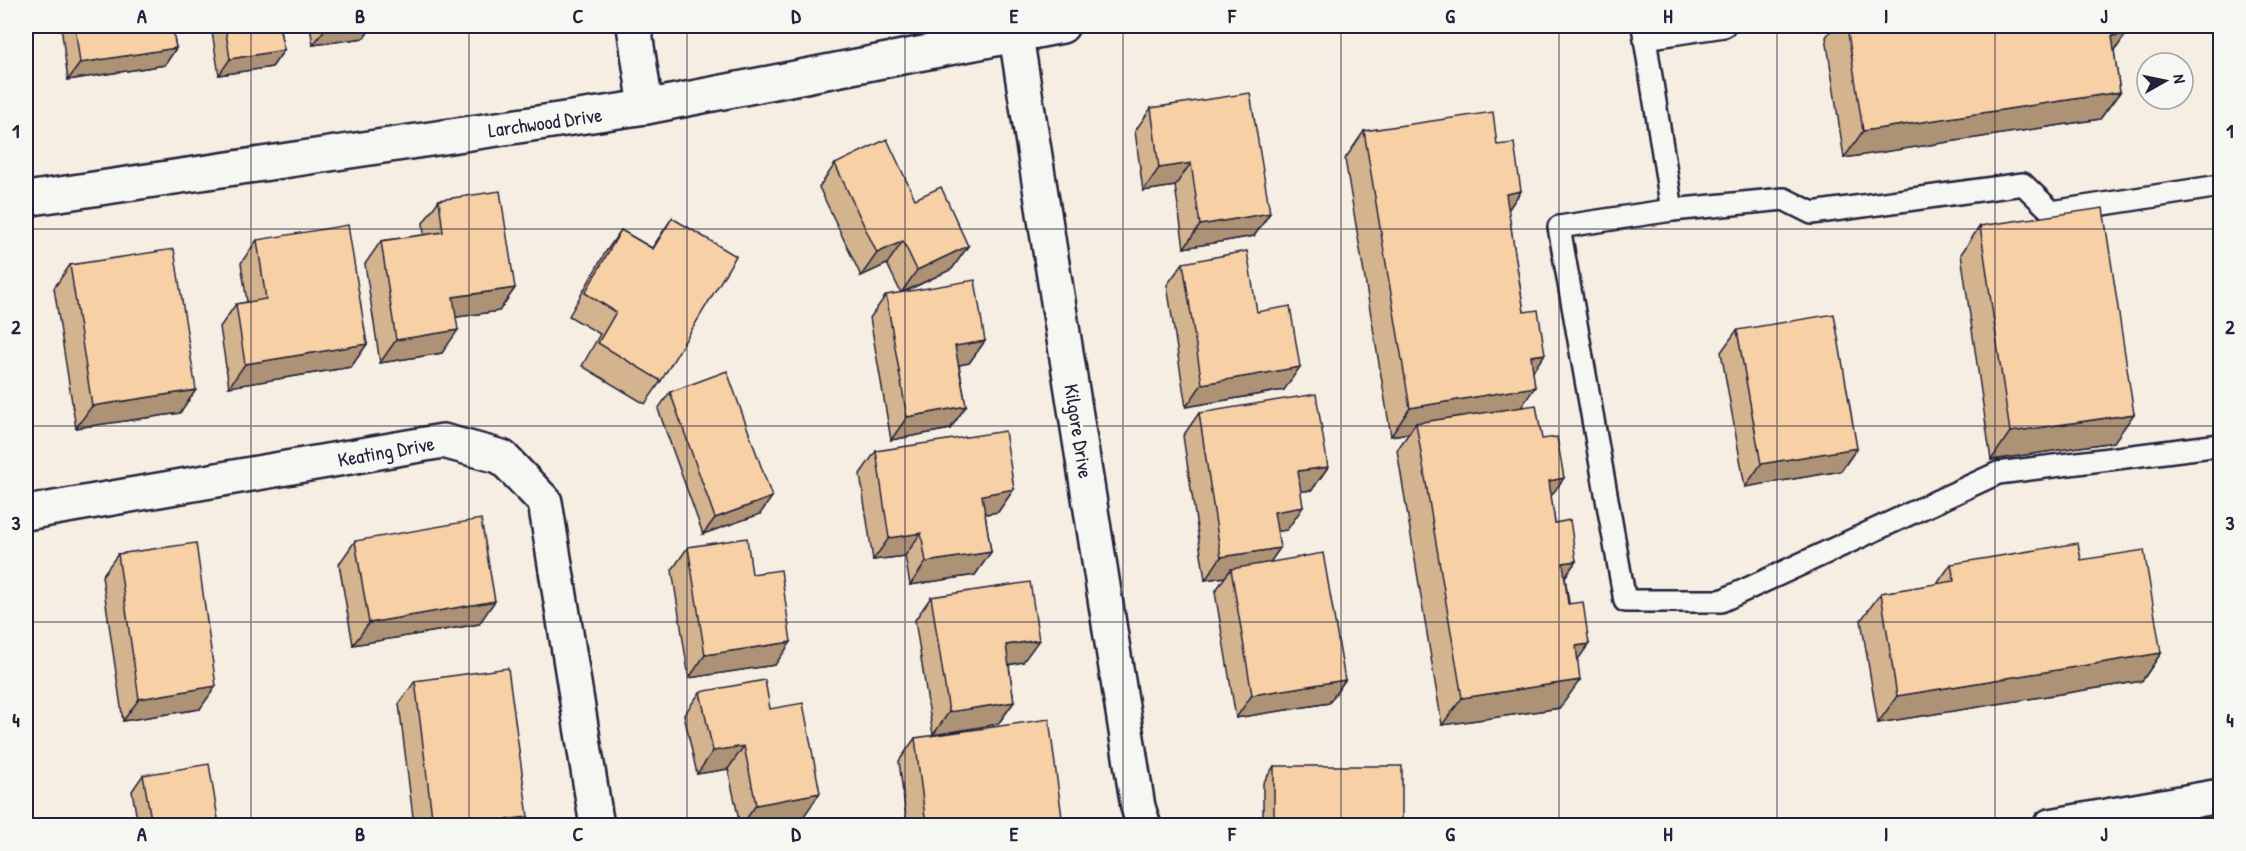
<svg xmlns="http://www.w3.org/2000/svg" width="2246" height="851" viewBox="0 0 2246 851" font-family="'Patrick Hand',sans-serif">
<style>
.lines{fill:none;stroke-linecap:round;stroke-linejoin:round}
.lane-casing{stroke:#22223b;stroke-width:26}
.street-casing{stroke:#22223b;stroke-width:38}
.lane{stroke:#f6f6f2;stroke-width:21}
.street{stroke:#f6f6f2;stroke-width:33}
.wall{fill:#d4b38f;stroke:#22223b;stroke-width:1.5}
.shaded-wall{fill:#ad9274;stroke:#22223b;stroke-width:1.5}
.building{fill:#f7d0a6;stroke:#22223b;stroke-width:1.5}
.grid{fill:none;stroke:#22223b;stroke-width:1.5;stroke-opacity:0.55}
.labels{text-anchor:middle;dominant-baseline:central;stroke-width:6;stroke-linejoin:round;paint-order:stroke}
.street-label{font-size:20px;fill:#22223b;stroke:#f6f6f2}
.neatline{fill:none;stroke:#22223b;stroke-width:2}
.grid-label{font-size:20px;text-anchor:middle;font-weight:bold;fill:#22223b}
</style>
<rect width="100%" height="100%" fill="#f6eee3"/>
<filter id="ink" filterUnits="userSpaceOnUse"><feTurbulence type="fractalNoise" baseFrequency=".0167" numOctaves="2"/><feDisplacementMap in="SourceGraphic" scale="12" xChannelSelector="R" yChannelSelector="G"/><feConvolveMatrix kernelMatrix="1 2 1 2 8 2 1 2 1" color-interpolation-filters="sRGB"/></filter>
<g filter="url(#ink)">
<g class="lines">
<defs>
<g id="lane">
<polyline points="937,26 939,50"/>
<polyline points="1643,26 1672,210 1559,227 1625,601 1721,601 1998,473 2220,445"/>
<polyline points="1645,38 1724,26"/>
<polyline points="1672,210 1784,199 1812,213 2023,184 2052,212 2220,186"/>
</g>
<g id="street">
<polyline points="634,26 646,107"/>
<polyline points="1016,36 1138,807 1144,826"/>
<polyline points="26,199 646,107 1062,26"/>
<polyline points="26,513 443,441 502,457 545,502 597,826"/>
<polyline points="2050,826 2220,796"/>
</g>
</defs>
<!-- lane casing -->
<use href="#lane" class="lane-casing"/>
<!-- street casing -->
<use href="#street" class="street-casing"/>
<!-- lane -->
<use href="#lane" class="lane"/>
<!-- street -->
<use href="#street" class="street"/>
</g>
<!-- wall -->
<g class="wall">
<polygon points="61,26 172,26 176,48 165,65 68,80"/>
<polygon points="211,26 279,26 284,50 272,67 219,75"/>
<polygon points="310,26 372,26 364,38 313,45"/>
<polygon points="1834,26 2125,26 2126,34 2114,51 2120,92 2100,119 1844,158 1826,37"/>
<polygon points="1151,108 1270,213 1254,236 1184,248 1175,186 1143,191 1135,131"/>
<polygon points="1364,131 1497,145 1521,191 1508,210 1533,370 1521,407 1551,497 1555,523 1576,561 1565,577 1578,660 1560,708 1442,725 1397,450 1409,433 1391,436 1345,159"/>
<polygon points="835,164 915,199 968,246 952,269 902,293 985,341 969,363 959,365 966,406 950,429 891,440 870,318 886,295 901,293 887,264 861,276 819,187"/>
<polygon points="439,200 515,288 499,311 456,317 442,353 380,363 365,264 381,241 424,235 423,223"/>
<polygon points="672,218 661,381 645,404 582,366 600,334 569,316 605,253 621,230 652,248"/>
<polygon points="1980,226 2114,442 1991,460 1961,254"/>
<polygon points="257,240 367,344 351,367 229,387 220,327 236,304 247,302 241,263"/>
<polygon points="1183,263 1257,312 1284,390 1186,407 1167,285"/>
<polygon points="70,265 180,413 76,428 54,288"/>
<polygon points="1737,330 1857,448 1841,471 1745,487 1721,352"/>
<polygon points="670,392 760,514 703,534 658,409"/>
<polygon points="1199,413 1328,467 1312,490 1301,491 1287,530 1277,531 1280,548 1270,562 1345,680 1329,703 1236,718 1215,592 1225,577 1205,580 1183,436"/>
<polygon points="876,451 1014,489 998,512 985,514 991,552 975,575 910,585 905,556 873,560 860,474"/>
<polygon points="355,541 479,624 353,645 339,564"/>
<polygon points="688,547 752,574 775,665 689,678 672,570"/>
<polygon points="118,554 200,709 123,721 102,576"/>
<polygon points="2081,560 2161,653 2142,681 1878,723 1861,620 1881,593 1937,584 1951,564"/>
<polygon points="931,597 1023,662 1009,665 1014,702 998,724 933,735 915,620"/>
<polygon points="415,681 523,825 414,825 399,704"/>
<polygon points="700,692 770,709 804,816 753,825 740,825 728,769 697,774 684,715"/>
<polygon points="915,738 1063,825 907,825 899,761"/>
<polygon points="1274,766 1402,825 1263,825 1263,783"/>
<polygon points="143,775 219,825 138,825 132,791"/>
</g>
<!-- shaded-wall -->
<g class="shaded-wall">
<polygon points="347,26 372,26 364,38 313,45 325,29"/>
<polygon points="2126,34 2107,62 2112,36"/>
<polygon points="176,48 165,65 68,80 80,63"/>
<polygon points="284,50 272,67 219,75 230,59"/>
<polygon points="2120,92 2100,119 1844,158 1863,131"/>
<polygon points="1191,163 1175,186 1143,191 1159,168"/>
<polygon points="1521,191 1502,219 1506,194"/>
<polygon points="1270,213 1254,236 1184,248 1200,225"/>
<polygon points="903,241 887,264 861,276 877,253"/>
<polygon points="968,246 952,269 901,293 917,270"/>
<polygon points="515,288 499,311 437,320 453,297"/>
<polygon points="458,330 442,353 380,363 396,340"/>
<polygon points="985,341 969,363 939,369 955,346"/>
<polygon points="367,344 351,367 229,387 245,364"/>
<polygon points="1545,354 1526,381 1531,356"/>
<polygon points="1300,367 1284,390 1186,407 1202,384"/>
<polygon points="1535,387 1516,415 1416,423 1409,433 1391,436 1410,408"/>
<polygon points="196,390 180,413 76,428 92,406"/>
<polygon points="966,406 950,429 891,440 907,417"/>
<polygon points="2134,414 2114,442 1991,460 2010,432"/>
<polygon points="1857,448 1841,471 1745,487 1761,464"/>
<polygon points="1328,467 1312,490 1282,494 1298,471"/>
<polygon points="1564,478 1544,506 1549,481"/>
<polygon points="1014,489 998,512 966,517 982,495"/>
<polygon points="772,497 760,514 703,534 715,518"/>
<polygon points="1303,507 1287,530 1258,534 1274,512"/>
<polygon points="921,533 905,556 873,560 889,538"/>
<polygon points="1280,548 1264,571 1231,569 1225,577 1205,580 1221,557"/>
<polygon points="991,552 975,575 910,585 926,562"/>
<polygon points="1576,561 1557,588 1563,563"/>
<polygon points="495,601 479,624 353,645 369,623"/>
<polygon points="1039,640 1023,662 990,668 1006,645"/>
<polygon points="791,642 775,665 689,678 705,655"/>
<polygon points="1589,644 1569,672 1576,646"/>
<polygon points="2161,653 2142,681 1878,723 1897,696"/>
<polygon points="1345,680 1329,703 1236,718 1252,695"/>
<polygon points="1580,680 1560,708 1442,725 1462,698"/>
<polygon points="216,686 200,709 123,721 139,699"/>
<polygon points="1014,702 998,724 933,735 949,712"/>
<polygon points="744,746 728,769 697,774 713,751"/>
<polygon points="820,793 804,816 753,825 742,825 756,805"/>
<polygon points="528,817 523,825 463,825"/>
</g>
<!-- building -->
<g class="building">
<polygon points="75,26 172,26 176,48 80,63"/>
<polygon points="225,26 279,26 284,50 230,59"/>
<polygon points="324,26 347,26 325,29"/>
<polygon points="1847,26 2125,26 2126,34 2112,36 2120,92 1863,131"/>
<polygon points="1250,93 1270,213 1200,225 1191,163 1159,168 1151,108"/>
<polygon points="1493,112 1497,145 1514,143 1521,191 1506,194 1524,312 1538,310 1545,354 1531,356 1535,387 1410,408 1364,131"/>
<polygon points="887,139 915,199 941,187 968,246 917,270 903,241 877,253 835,164"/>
<polygon points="500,191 515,288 453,297 458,330 396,340 381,241 443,232 439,200"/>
<polygon points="2103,208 2134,414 2010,432 1980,226"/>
<polygon points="672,218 736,256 661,381 598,343 616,312 585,293 621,230 653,249"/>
<polygon points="348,225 367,344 245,364 236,304 266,299 257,240"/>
<polygon points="174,249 196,390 92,406 70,265"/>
<polygon points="1247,251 1257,312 1290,306 1300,367 1202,384 1183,263"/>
<polygon points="975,280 985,341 955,346 966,406 907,417 886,295"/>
<polygon points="1834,314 1857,448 1761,464 1737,330"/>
<polygon points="727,371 772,497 715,518 670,392"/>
<polygon points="1316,394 1328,467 1298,471 1303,507 1274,512 1280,548 1221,557 1199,413"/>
<polygon points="1536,405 1542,439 1557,437 1564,478 1549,481 1555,523 1570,520 1576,561 1563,563 1568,604 1583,602 1589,644 1576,646 1580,680 1462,698 1416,423"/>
<polygon points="1005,431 1014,489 982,495 991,552 926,562 921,533 889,538 876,451"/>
<polygon points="481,519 495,601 369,623 355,541"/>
<polygon points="747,538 752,574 781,570 791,642 705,655 688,547"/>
<polygon points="196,543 216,686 139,699 118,554"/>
<polygon points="2078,543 2081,560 2144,550 2161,653 1897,696 1881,593 1954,581 1951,564"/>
<polygon points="1323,553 1345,680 1252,695 1231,569"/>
<polygon points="1030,582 1039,640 1006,645 1014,702 949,712 931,597"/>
<polygon points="508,668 528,817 463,825 433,825 415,681"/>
<polygon points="765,680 770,709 803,703 820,793 756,805 744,746 713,751 700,692"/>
<polygon points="1049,719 1063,825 926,825 915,738"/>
<polygon points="209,764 219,825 152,825 143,775"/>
<rect x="1274" y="766" width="128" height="59"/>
<polygon points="800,822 800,825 780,825"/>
</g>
</g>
<!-- grid -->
<path class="grid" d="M 251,26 L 251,826M 469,26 L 469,826M 687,26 L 687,826M 905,26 L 905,826M 1123,26 L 1123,826M 1341,26 L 1341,826M 1559,26 L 1559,826M 1777,26 L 1777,826M 1995,26 L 1995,826M 26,229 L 2220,229M 26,426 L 2220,426M 26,622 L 2220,622"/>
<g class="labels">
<!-- street labels -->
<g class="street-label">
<text transform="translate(545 122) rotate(-8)">Larchwood Drive</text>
<text transform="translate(1079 431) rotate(81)">Kilgore Drive</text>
<text transform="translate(386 451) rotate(-10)">Keating Drive</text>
</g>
</g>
<!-- margin -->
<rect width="2246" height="851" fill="none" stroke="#f6f6f2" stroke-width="66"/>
<!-- north arrow -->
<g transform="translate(2165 81) rotate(81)"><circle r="28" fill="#f6f6f2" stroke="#a1a1a9" stroke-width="1.5"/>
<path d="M0-4.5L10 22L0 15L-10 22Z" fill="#22223b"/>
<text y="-9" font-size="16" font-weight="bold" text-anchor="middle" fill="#22223b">N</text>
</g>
<rect x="33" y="33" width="2180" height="785" class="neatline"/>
<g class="grid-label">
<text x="142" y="23">A</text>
<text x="360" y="23">B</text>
<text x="578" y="23">C</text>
<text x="796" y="23">D</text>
<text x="1014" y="23">E</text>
<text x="1232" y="23">F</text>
<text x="1450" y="23">G</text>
<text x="1668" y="23">H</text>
<text x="1886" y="23">I</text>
<text x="2104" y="23">J</text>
<text x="16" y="138">1</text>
<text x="2230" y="138">1</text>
<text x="16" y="334">2</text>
<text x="2230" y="334">2</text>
<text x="16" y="530">3</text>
<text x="2230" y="530">3</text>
<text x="16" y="727">4</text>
<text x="2230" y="727">4</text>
<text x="142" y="841">A</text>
<text x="360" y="841">B</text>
<text x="578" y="841">C</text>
<text x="796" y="841">D</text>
<text x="1014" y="841">E</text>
<text x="1232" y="841">F</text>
<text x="1450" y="841">G</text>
<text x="1668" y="841">H</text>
<text x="1886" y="841">I</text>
<text x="2104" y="841">J</text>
</g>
</svg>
